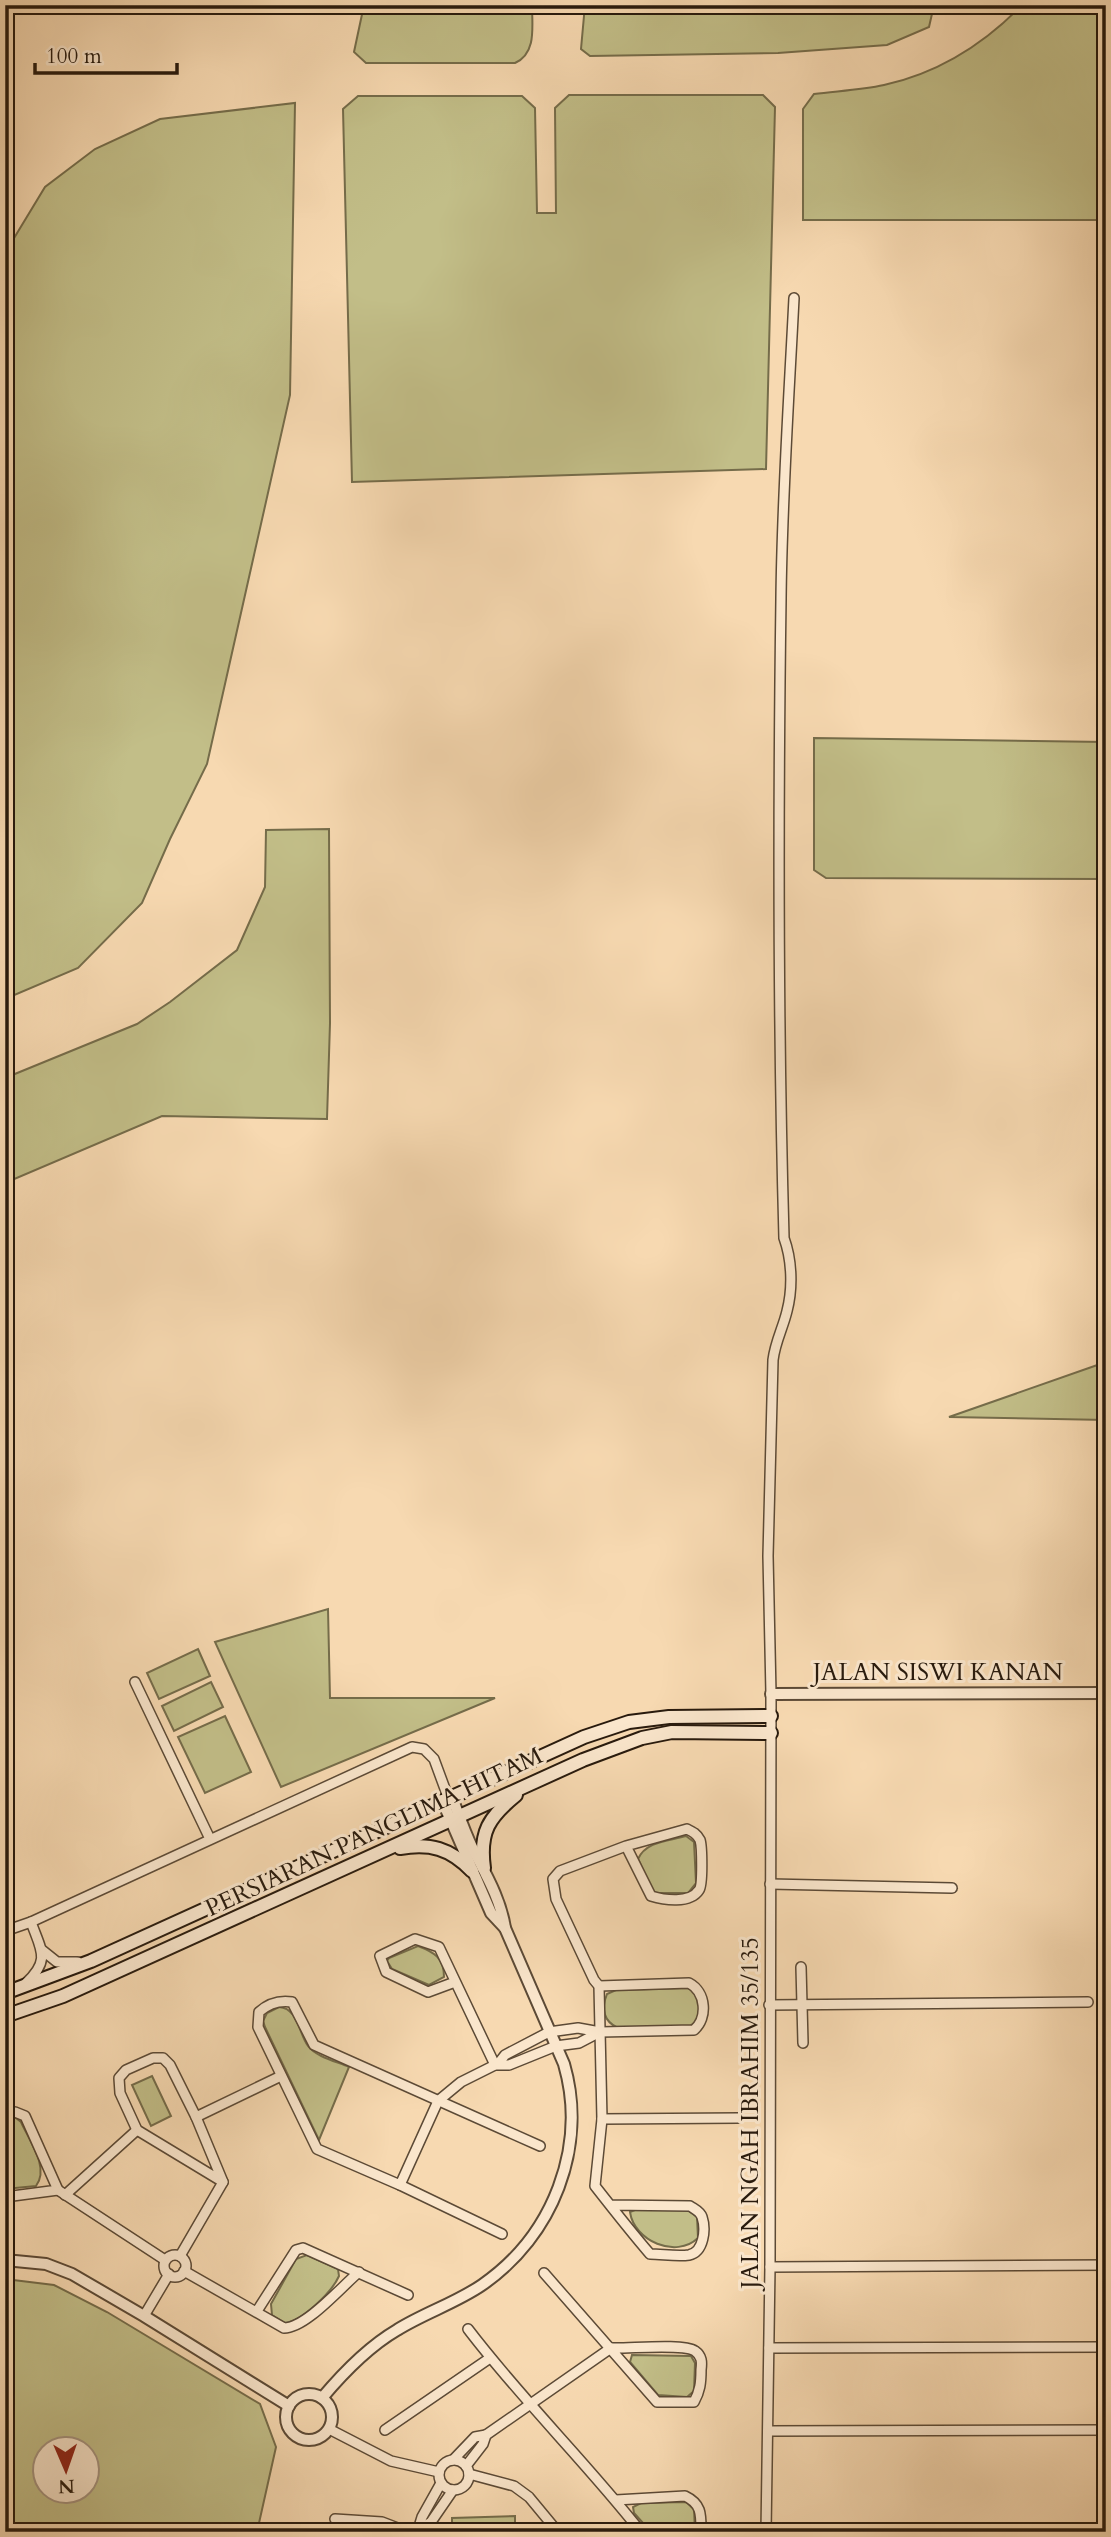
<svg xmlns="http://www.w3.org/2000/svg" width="1111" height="2537" viewBox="0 0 1111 2537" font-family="Cardo,serif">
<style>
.green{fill:#c2be88;stroke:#756c4a;stroke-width:2;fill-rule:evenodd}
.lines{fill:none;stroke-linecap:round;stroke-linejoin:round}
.minor-casing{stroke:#5c4a36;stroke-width:12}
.tertiary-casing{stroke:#5c4a36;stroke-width:14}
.secondary-casing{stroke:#281a0d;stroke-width:16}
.minor{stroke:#fae6cc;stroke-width:9}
.tertiary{stroke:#fae6cc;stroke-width:10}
.secondary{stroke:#fae6cc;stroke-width:12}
.labels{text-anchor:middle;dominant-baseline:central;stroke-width:6;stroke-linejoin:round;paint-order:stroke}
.street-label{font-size:24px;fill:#281a0d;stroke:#fae6cc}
</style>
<rect width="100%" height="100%" fill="#f7d9b1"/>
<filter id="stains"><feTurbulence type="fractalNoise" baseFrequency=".00286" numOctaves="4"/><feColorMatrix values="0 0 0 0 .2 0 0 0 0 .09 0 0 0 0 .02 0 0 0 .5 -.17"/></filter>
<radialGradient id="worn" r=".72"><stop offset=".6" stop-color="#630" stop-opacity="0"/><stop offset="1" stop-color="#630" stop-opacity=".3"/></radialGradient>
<!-- green -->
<g class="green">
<path d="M 364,5 L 532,5 C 532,26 537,53 515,63 L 366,63 L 354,52 Z"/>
<polygon points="585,5 934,5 929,27 887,45 778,53 590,56 581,49"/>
<path d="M 1022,5 L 1106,5 L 1106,220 L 803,220 L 803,109 L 814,94 C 837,91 861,90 884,85 C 938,73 983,45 1022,5 Z"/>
<polygon points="569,95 763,95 775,107 766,469 352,482 343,109 358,96 522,96 535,108 537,213 556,213 555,108"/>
<polygon points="295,103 290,395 207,764 170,839 142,903 78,968 5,999 5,253 45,187 95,149 160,119"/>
<polygon points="814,738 1106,742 1106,879 826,878 814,870"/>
<polygon points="329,829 330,1023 327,1119 162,1116 5,1183 5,1078 137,1024 170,1002 237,950 265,887 266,830"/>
<polygon points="1106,1362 1106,1420 949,1417"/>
<polygon points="328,1609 330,1698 495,1698 281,1787 215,1642"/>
<polygon points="198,1649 210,1676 159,1699 147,1673"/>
<polygon points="211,1682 223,1707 174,1731 162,1706"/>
<polygon points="225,1716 251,1772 205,1793 178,1737"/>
<path d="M 686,1836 L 694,1842 L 696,1883 L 688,1893 L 656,1893 L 652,1890 L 638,1859 C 646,1841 669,1841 686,1836 Z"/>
<path d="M 418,1946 C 434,1952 444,1958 444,1977 L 429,1985 L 392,1969 L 387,1961 L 389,1958 Z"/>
<path d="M 689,1988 C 702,1995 704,2018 690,2026 L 618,2028 C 603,2021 601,2009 607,1994 L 616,1990 Z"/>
<path d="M 279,2007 C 298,2008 299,2034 308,2046 C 316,2057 338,2062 349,2067 L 319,2140 L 265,2027 L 263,2021 L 267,2013 Z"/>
<polygon points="152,2076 171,2116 151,2126 132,2085"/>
<path d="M 5,2118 L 16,2118 L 21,2122 C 29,2140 50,2168 36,2186 L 5,2189 Z"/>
<path d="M 686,2209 L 697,2217 L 698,2238 C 676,2259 634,2241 630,2212 L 635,2210 Z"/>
<path d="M 307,2255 L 338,2269 L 339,2276 C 332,2292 302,2321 285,2323 L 272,2315 L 271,2304 L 296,2259 Z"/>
<path d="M 5,2279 L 54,2285 L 107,2312 L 260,2404 L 276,2447 L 257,2532 L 5,2532 ZM 46,2450 L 88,2450 L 88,2492 L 46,2492 Z"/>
<polygon points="632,2355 691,2356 695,2363 694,2391 687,2397 658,2395 630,2362"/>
<polygon points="686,2502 694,2509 695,2532 651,2532 634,2513 633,2507 641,2503"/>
<polygon points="515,2516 515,2532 452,2532 452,2518"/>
</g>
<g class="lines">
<defs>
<g id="minor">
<polyline points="135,1682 210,1839"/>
<polyline points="770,1884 952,1888"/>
<polyline points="5,1931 31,1922 412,1747 424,1749 434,1759 448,1797"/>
<polyline points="42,1950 57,1962 78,1962"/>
<polyline points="801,1967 803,2043"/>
<polyline points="455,1982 428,1992 386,1972 380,1956 415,1939 439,1947 495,2065"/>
<path d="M 26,1983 C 51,1960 41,1950 31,1922"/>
<polyline points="769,2005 1088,2002"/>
<polygon points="153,2058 163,2058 170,2065 196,2117 223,2182 137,2130 120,2093 119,2078 126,2070"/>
<path d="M 498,2064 L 505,2055 L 549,2032 L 578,2028 L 600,2032 L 694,2030 C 708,2018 706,1992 689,1983 L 599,1986"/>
<polyline points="5,2113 15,2112 25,2116 58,2190 5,2197"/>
<polyline points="196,2117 281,2076"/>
<polyline points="602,2119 739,2118"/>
<polyline points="400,2185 438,2101 461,2082 495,2065 509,2065 556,2046 579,2043 600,2032"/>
<polyline points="58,2190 165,2260"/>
<polyline points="65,2195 137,2130"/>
<path d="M 610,2205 L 690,2206 C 694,2209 700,2211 702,2217 C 706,2229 704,2252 689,2255 C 677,2257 662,2254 650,2254 C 631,2232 613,2209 595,2186 L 602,2119 L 599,1986 L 594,1980 L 556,1899 L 553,1879 L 560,1871 L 626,1846 L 687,1829 C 693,1832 697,1834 700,1840 C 702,1846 703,1885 699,1890 C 690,1904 664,1900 651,1896 L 626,1846"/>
<path d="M 502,2234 L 400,2185 L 317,2149 L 258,2027 L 259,2012 C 269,2003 279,2000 292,2002 L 314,2045 L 540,2146"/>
<circle cx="175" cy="2266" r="11"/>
<polyline points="180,2256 223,2182"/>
<polyline points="770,2267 1106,2265"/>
<path d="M 184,2271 L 284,2328 C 306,2328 341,2287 359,2272"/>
<path d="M 544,2273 L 657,2402 L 694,2402 C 700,2391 701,2383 701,2370 C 702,2362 702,2356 695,2351 C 683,2343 628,2349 611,2348"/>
<polyline points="257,2311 296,2250 303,2248 408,2295"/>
<polyline points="144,2316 169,2274"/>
<path d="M 468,2329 C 522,2400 586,2462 641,2532"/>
<polyline points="769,2348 1106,2347"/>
<polyline points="329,2429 391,2461 439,2472"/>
<polyline points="385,2430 490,2358"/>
<polyline points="768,2431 1106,2430"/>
<polyline points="453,2460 475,2437 486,2435"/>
<circle cx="454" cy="2475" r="15"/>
<polyline points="466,2466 483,2444 486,2435 611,2348"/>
<polyline points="469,2474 514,2486 529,2497 558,2532"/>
<path d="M 616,2500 L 685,2496 C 702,2504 701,2515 701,2532"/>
<polyline points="335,2519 382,2522 408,2532"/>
<polyline points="418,2530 431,2522 453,2490"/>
<polyline points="418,2530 422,2517 441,2483"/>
<path d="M 766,2532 L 770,2267 L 771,1694 L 768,1556 L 773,1360 C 775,1342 783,1328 787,1311 C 793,1288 792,1260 784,1238 C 778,1025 778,812 781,599 C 782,498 789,398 794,298"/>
</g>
<g id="tertiary">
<polyline points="771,1694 1106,1693"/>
<polyline points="442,1800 491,1913 505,1928"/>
<polyline points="5,2260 46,2264 72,2274 144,2316 289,2406"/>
<circle cx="309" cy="2417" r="23"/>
<path d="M 322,2398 C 343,2373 368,2347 397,2330 C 424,2313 456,2303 482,2285 C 553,2236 588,2147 564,2064 L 505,1928 C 501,1902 489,1880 477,1857 C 466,1838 460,1816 451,1796"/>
</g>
<g id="secondary">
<path d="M 400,1848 C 430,1843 450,1848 472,1871"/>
<path d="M 484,1868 C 479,1832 489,1817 516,1795"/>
<polyline points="5,1993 91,1961 584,1737 629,1722 669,1717 771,1716"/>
<polyline points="5,2016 63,1996 583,1760 642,1738 672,1732 771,1733"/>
</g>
</defs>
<!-- minor casing -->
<use href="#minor" class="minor-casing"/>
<!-- tertiary casing -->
<use href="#tertiary" class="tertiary-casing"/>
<!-- secondary casing -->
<use href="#secondary" class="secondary-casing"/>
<!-- minor -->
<use href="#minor" class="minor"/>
<!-- tertiary -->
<use href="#tertiary" class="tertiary"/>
<!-- secondary -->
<use href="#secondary" class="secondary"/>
</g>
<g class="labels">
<!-- street labels -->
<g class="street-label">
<text x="938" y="1672">JALAN SISWI KANAN</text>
<text transform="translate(374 1832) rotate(-25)">PERSIARAN PANGLIMA HITAM</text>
<text transform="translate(750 2113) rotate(-90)">JALAN NGAH IBRAHIM 35/135</text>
</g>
</g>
<!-- margin -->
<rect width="1111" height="2537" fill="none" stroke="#f7d9b1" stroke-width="28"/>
<rect x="7" y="7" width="1097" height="2523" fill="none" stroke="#281a0d" stroke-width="3.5"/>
<rect x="14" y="14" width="1083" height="2509" fill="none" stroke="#281a0d" stroke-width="2"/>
<!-- north arrow -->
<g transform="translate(66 2470) rotate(178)"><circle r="33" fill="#fae6cc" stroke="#a69480" stroke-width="2"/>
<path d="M0-5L12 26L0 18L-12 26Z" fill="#8f2418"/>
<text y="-10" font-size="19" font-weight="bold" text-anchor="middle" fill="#281a0d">N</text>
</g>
<!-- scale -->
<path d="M35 63v10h142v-10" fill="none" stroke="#281a0d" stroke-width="3.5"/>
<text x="46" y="63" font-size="21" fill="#281a0d" stroke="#fae6cc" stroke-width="5" paint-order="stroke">100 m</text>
<rect width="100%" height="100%" filter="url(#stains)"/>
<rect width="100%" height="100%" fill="url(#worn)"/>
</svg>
